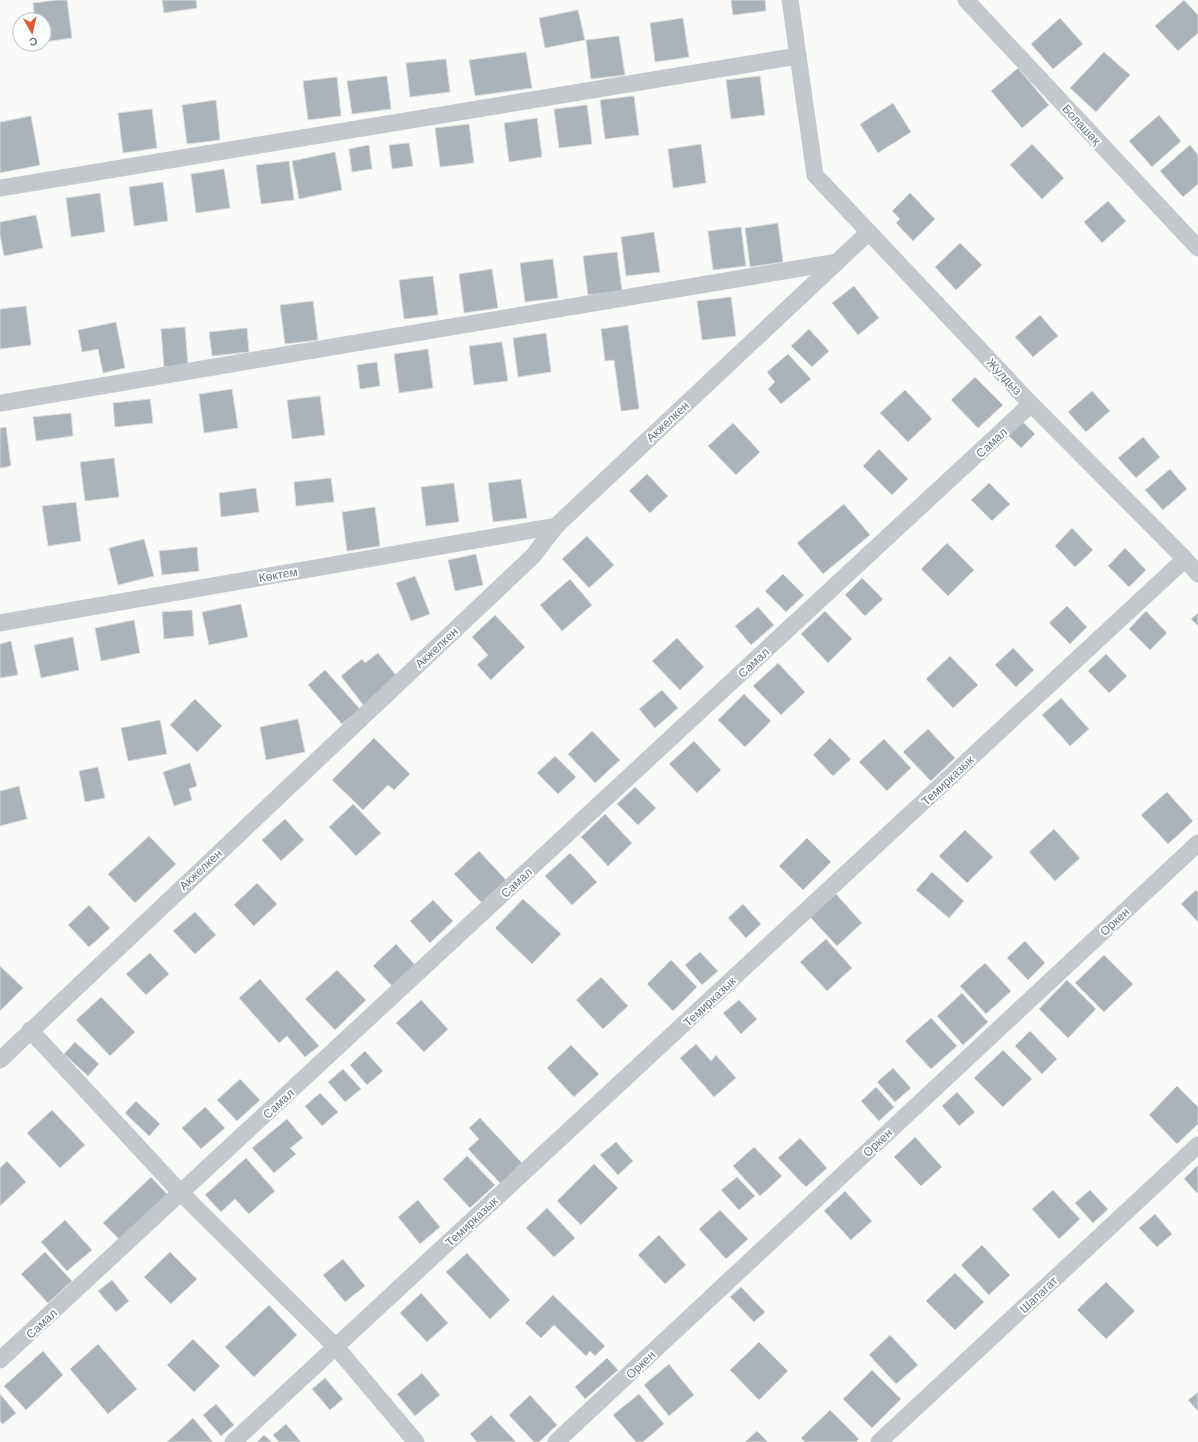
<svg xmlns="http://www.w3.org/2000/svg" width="1198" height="1442" viewBox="0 0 1198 1442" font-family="Barlow,sans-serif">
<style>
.building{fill:#aab3b9;stroke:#dcdcda}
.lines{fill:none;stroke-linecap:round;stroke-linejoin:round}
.street{stroke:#c3c8cc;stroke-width:17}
.labels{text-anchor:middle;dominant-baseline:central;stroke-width:4;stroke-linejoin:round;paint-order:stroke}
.street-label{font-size:12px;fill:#657683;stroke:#fff}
</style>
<rect width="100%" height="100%" fill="#fafaf8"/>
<!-- building -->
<g class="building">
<polygon points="58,0 67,0 72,38 44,42 44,20 35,20 33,3"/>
<polygon points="162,0 196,0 197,8 164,13"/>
<polygon points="731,0 765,0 766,11 733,15"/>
<polygon points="1184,0 1198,15 1198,33 1178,51 1155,26"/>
<polygon points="578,10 585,40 545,48 539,18"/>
<polygon points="683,18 689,57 655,62 650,23"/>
<polygon points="1060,18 1083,44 1053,69 1031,44"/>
<polygon points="619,36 625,75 591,79 586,40"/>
<polygon points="526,52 532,88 475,96 469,60"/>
<polygon points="1104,52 1130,75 1096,112 1070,88"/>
<polygon points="446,59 450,92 410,97 406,63"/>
<polygon points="1018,68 1049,105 1022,128 991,91"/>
<polygon points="387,76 391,109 352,114 347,81"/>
<polygon points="760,76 765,115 731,119 726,80"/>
<polygon points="337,77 341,116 308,120 303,81"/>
<polygon points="634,96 639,135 605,139 600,100"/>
<polygon points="216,100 220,140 187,144 182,105"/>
<polygon points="893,103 911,132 878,153 860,124"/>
<polygon points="587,105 592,144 559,148 554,109"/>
<polygon points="152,109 157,148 123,153 118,113"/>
<polygon points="1159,115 1181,141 1152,167 1129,141"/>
<polygon points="31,116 40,165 0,173 0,122"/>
<polygon points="537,118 542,157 509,162 504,123"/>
<polygon points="469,124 474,163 440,167 435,128"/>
<polygon points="409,143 413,166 392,169 389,145"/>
<polygon points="701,144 706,183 673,188 668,149"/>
<polygon points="1032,144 1064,178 1042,199 1010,165"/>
<polygon points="369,145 372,169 352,172 349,149"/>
<polygon points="1190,145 1198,155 1198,184 1183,197 1160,171"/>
<polygon points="335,152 342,190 299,199 292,161"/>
<polygon points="289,161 294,200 261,204 256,165"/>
<polygon points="224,169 230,208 196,213 191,174"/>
<polygon points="163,182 168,221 134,226 129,187"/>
<polygon points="100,193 105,232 71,237 66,198"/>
<polygon points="910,193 935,219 913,241 896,223 900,219 892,211"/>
<polygon points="1108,201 1126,221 1102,243 1084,222"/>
<polygon points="36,215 43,248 4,256 0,235 0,222"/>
<polygon points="778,223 783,262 750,267 745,228"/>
<polygon points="741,227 746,266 713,270 708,231"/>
<polygon points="654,232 660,272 626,276 621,237"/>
<polygon points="960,243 982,265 956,290 935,267"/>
<polygon points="617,252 622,291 588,295 583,256"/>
<polygon points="553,259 558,298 525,302 520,263"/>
<polygon points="492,269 498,308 464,313 459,274"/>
<polygon points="433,276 438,315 404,319 399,280"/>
<polygon points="854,286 879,318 858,335 832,303"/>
<polygon points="731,297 736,336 702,340 697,301"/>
<polygon points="313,301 318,340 285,344 280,305"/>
<polygon points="26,306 31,345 0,349 0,309"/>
<polygon points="1040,315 1058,336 1033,357 1015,337"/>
<polygon points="116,322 125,368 103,373 98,349 82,352 78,330"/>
<polygon points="628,325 639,409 621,411 614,360 605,361 601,329"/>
<polygon points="185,327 188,365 164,367 161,329"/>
<polygon points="247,328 249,352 212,356 209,332"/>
<polygon points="809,329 829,351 812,367 791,346"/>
<polygon points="546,333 551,372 518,377 513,338"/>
<polygon points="502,342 508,381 474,385 469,346"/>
<polygon points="428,349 433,388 399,393 394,354"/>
<polygon points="788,354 811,379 781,404 768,389 775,382 767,372"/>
<polygon points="377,362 380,386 360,389 357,365"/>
<polygon points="975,377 1003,405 978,428 951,400"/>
<polygon points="232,389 238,428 204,433 199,394"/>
<polygon points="905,390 932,419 908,442 880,413"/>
<polygon points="1092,391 1110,411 1086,432 1068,412"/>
<polygon points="320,396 325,435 292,439 287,400"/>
<polygon points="150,399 153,423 115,427 113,403"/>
<polygon points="71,413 73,436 36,441 33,417"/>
<polygon points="1021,420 1035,434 1021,448 1007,434"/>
<polygon points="733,423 760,452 736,475 708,446"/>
<polygon points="6,427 11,466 0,468 0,428"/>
<polygon points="1143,437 1160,457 1136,478 1118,458"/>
<polygon points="879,449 908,479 892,495 863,466"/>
<polygon points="114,458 119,497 85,501 80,462"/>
<polygon points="1170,469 1187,489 1163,510 1145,490"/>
<polygon points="647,474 668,496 650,513 629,491"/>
<polygon points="331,478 334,502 296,506 294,482"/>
<polygon points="521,479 527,518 493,522 488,483"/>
<polygon points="454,483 459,522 426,526 421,487"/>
<polygon points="989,483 1010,504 992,521 971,500"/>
<polygon points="256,488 259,512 221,517 219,493"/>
<polygon points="76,502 81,541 48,546 42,506"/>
<polygon points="844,504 870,535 823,574 797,543"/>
<polygon points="375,507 380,546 347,551 342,512"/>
<polygon points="1072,528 1093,550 1075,567 1055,546"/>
<polygon points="587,536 614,565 589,588 562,559"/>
<polygon points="144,539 154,576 118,585 109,548"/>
<polygon points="947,543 974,570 948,596 921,569"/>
<polygon points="197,547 199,571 162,575 159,551"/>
<polygon points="1125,548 1146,570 1129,587 1108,566"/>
<polygon points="476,554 483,585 455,591 448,560"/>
<polygon points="783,574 804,595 786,612 765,591"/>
<polygon points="415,576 430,614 411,621 396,583"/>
<polygon points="862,578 883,599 865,616 845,595"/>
<polygon points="570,579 592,605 562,631 540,605"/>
<polygon points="241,604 248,637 209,645 202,612"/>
<polygon points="1067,606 1087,627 1070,644 1049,623"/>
<polygon points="758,607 774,625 751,645 735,626"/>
<polygon points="192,610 194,636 164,639 162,612"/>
<polygon points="825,611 852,639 828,663 801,634"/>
<polygon points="1146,611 1167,633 1150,650 1129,629"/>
<polygon points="1198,613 1198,626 1191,619"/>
<polygon points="495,615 525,647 491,680 477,665 488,655 472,637"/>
<polygon points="134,620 140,653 101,661 95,628"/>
<polygon points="73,637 79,670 41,678 34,645"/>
<polygon points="677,638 704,667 680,690 652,661"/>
<polygon points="11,641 18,675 0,678 0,644"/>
<polygon points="1013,648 1034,670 1016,687 995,665"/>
<polygon points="378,653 399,679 364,706 341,676 362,659 365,663"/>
<polygon points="1106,654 1127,676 1109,693 1088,671"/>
<polygon points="950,656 978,685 953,708 926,679"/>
<polygon points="778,663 805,692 781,715 753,686"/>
<polygon points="325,670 360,709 342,724 308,685"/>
<polygon points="662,690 678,708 655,728 639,709"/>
<polygon points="744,694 771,721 745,747 718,720"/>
<polygon points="1061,698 1089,729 1070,746 1042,715"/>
<polygon points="195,699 222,726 197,752 170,725"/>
<polygon points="298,719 305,752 266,760 260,727"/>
<polygon points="160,720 167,754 128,761 121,728"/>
<polygon points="928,729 955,758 931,781 903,752"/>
<polygon points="592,731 620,760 595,783 568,754"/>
<polygon points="374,738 410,774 394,790 388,785 363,810 332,780"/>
<polygon points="830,738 851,759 833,776 813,755"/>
<polygon points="884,739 911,768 887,791 859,762"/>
<polygon points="694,741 721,770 697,793 669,764"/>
<polygon points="555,756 576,777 558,794 537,773"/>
<polygon points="190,763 197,786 189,789 192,800 174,806 163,772"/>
<polygon points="98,767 105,798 85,802 79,771"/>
<polygon points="19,786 27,819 0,826 0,791"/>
<polygon points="635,787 656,808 638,825 617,804"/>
<polygon points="1167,792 1193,821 1168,844 1141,815"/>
<polygon points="353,804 381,833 356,856 329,827"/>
<polygon points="605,814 632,843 608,866 581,837"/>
<polygon points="285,819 304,840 281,861 262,840"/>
<polygon points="1054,829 1080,858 1055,881 1029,852"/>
<polygon points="965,830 993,857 967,883 939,856"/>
<polygon points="149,836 176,864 135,903 108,874"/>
<polygon points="807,838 831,862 803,890 779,866"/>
<polygon points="479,851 506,880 482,903 454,874"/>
<polygon points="570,853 597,882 572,905 545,876"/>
<polygon points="932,872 964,901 949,918 916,890"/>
<polygon points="257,883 277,904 254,926 234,905"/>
<polygon points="1196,890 1198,892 1198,922 1181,904"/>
<polygon points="836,894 862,923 837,946 810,917"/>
<polygon points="523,899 561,934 532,964 495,928"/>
<polygon points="433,900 453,921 430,943 410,921"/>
<polygon points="743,904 761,924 746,938 728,918"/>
<polygon points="89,905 110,928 89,947 68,925"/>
<polygon points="195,912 216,935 195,954 173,931"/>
<polygon points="826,939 852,968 827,991 800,962"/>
<polygon points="1025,941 1045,963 1028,980 1007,958"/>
<polygon points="396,944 416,966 393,987 373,966"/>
<polygon points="700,952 718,971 702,985 685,965"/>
<polygon points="150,953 169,974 146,995 126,974"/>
<polygon points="1104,955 1133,984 1104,1012 1075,983"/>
<polygon points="671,960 697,987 673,1011 647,984"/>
<polygon points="985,963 1011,991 986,1014 960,986"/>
<polygon points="0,966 23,988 0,1011"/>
<polygon points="337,970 366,1000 335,1030 305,999"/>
<polygon points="601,977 628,1006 603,1029 576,1000"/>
<polygon points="260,979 319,1046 305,1057 287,1036 279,1043 239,998"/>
<polygon points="1067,980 1096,1009 1068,1038 1039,1009"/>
<polygon points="962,993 988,1022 963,1045 937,1016"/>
<polygon points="101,997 135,1032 110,1056 76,1020"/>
<polygon points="421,1000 448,1029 424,1052 396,1023"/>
<polygon points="739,1000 757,1019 741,1034 723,1013"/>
<polygon points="931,1018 957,1046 931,1069 905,1041"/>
<polygon points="1030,1031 1057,1059 1042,1074 1015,1046"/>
<polygon points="75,1042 99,1064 88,1076 64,1054"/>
<polygon points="696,1044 711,1061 716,1055 736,1078 714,1097 680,1058"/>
<polygon points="571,1045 599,1074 574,1097 547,1068"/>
<polygon points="1003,1050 1032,1079 1003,1107 974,1078"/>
<polygon points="365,1051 383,1071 367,1085 350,1065"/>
<polygon points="893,1068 911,1088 895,1102 877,1082"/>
<polygon points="343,1069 361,1089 345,1102 328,1082"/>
<polygon points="240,1079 260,1100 237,1121 217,1100"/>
<polygon points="1177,1086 1198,1107 1198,1124 1177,1144 1149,1115"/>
<polygon points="876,1087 894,1107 879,1121 861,1101"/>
<polygon points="957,1092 975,1112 959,1126 942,1106"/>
<polygon points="320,1093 338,1112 322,1126 305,1106"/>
<polygon points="136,1101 160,1124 149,1136 125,1113"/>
<polygon points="205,1107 225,1128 201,1149 182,1128"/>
<polygon points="52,1110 85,1145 60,1168 27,1133"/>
<polygon points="480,1118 523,1164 501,1184 468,1149 479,1139 469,1128"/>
<polygon points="287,1119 303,1138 290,1148 296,1154 274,1173 252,1148"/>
<polygon points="915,1137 942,1167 921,1186 894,1157"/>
<polygon points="800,1138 827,1168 806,1187 778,1158"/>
<polygon points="616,1142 633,1161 618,1175 600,1155"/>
<polygon points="754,1147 782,1176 760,1196 733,1166"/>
<polygon points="467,1156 495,1185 470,1208 443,1179"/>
<polygon points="246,1158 275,1191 249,1214 235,1199 221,1212 205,1195"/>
<polygon points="7,1161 26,1182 0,1206 0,1168"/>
<polygon points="594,1164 618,1188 581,1225 557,1201"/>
<polygon points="1198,1165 1198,1194 1184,1179"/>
<polygon points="151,1177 168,1195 121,1241 103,1223"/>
<polygon points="737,1177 755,1196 739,1210 721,1190"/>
<polygon points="1053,1190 1080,1219 1059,1239 1032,1209"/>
<polygon points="1090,1190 1108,1209 1093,1223 1075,1203"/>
<polygon points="845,1191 872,1221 851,1240 824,1211"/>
<polygon points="418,1200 440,1227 420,1244 398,1217"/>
<polygon points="547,1208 575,1238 554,1257 526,1228"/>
<polygon points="720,1210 748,1239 726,1259 699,1229"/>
<polygon points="1155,1214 1172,1234 1157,1247 1139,1228"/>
<polygon points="65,1220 92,1250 67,1271 41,1242"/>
<polygon points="659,1235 686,1265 665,1284 638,1255"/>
<polygon points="982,1245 1010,1275 989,1295 961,1265"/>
<polygon points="45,1252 72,1281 48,1303 21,1274"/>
<polygon points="170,1252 197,1279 171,1304 144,1277"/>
<polygon points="467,1253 510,1300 490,1319 446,1272"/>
<polygon points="343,1259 365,1286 345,1302 323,1275"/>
<polygon points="955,1273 984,1302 955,1330 926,1301"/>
<polygon points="112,1280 129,1301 116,1312 98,1291"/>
<polygon points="1106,1282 1135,1311 1106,1339 1077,1310"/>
<polygon points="741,1287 765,1312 754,1322 730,1297"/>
<polygon points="421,1293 448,1323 427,1342 400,1313"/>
<polygon points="553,1295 605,1346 595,1356 590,1351 586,1356 554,1325 541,1338 525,1323"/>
<polygon points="269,1305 297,1335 254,1377 225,1347"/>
<polygon points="890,1335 918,1365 896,1384 869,1355"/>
<polygon points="193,1339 220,1366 194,1392 167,1365"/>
<polygon points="759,1342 788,1371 759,1400 730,1370"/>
<polygon points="98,1344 137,1389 108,1414 70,1369"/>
<polygon points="43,1351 63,1375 26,1410 4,1386"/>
<polygon points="607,1358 618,1370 585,1399 575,1387"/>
<polygon points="669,1364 694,1395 669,1416 644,1385"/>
<polygon points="872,1370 901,1399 872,1428 843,1399"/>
<polygon points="422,1373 440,1395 415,1416 397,1394"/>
<polygon points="325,1378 343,1399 330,1410 312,1389"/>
<polygon points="1198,1392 1198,1411 1188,1400"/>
<polygon points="0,1394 16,1413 3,1424 0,1421"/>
<polygon points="639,1394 664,1424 643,1442 636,1442 613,1415"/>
<polygon points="530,1395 557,1425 539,1442 534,1442 509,1415"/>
<polygon points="216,1404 234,1425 221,1436 203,1415"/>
<polygon points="830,1410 859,1439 856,1442 805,1442 801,1438"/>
<polygon points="491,1415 516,1442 477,1442 470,1434"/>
<polygon points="193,1418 213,1442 167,1442"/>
<polygon points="286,1424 301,1442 279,1442 273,1435"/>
<polygon points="757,1431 768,1442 745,1442"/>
<polygon points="264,1435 272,1442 257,1442"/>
</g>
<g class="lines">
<!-- street -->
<g class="street">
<polyline points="790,0 815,175 1031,404 1185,559 1198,574"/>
<polyline points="966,0 1198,248"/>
<polyline points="0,188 798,56"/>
<polyline points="0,403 837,262"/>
<polyline points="0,623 556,526"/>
<polyline points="30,1030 181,1193 336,1347 416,1442"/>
<polyline points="0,1060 533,556 556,526 869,232"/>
<polyline points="0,1360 1031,404"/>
<polyline points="233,1442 1185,559"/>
<polyline points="556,1442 1198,843"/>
<polyline points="879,1442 1198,1145"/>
</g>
</g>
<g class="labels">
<!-- street labels -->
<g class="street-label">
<text transform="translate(1082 124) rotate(47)">Болашақ</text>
<text transform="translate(1005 376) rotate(47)">Жулдыз</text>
<text transform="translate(667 421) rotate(-43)">Акжелкен</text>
<text transform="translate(991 442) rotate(-43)">Самал</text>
<text transform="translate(278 574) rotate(-10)">Көктем</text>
<text transform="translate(436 647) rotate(-43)">Акжелкен</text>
<text transform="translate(753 662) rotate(-43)">Самал</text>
<text transform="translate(947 780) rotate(-43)">Темирказык</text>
<text transform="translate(200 869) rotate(-43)">Акжелкен</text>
<text transform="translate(516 882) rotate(-43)">Самал</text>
<text transform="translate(1114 921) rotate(-43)">Оркен</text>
<text transform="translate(709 1001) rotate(-43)">Темирказык</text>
<text transform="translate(278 1103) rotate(-43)">Самал</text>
<text transform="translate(877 1142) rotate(-43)">Оркен</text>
<text transform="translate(471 1221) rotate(-43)">Темирказык</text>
<text transform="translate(1038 1294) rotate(-43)">Шапагат</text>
<text transform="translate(41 1323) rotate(-43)">Самал</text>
<text transform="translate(640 1364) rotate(-43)">Оркен</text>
</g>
</g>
<!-- north arrow -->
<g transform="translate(32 32) rotate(171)"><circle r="19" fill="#ffffff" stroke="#c1c8cd"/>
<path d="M0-3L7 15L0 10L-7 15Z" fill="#e4572e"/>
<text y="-6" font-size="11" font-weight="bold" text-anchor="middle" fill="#657683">С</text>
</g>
</svg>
